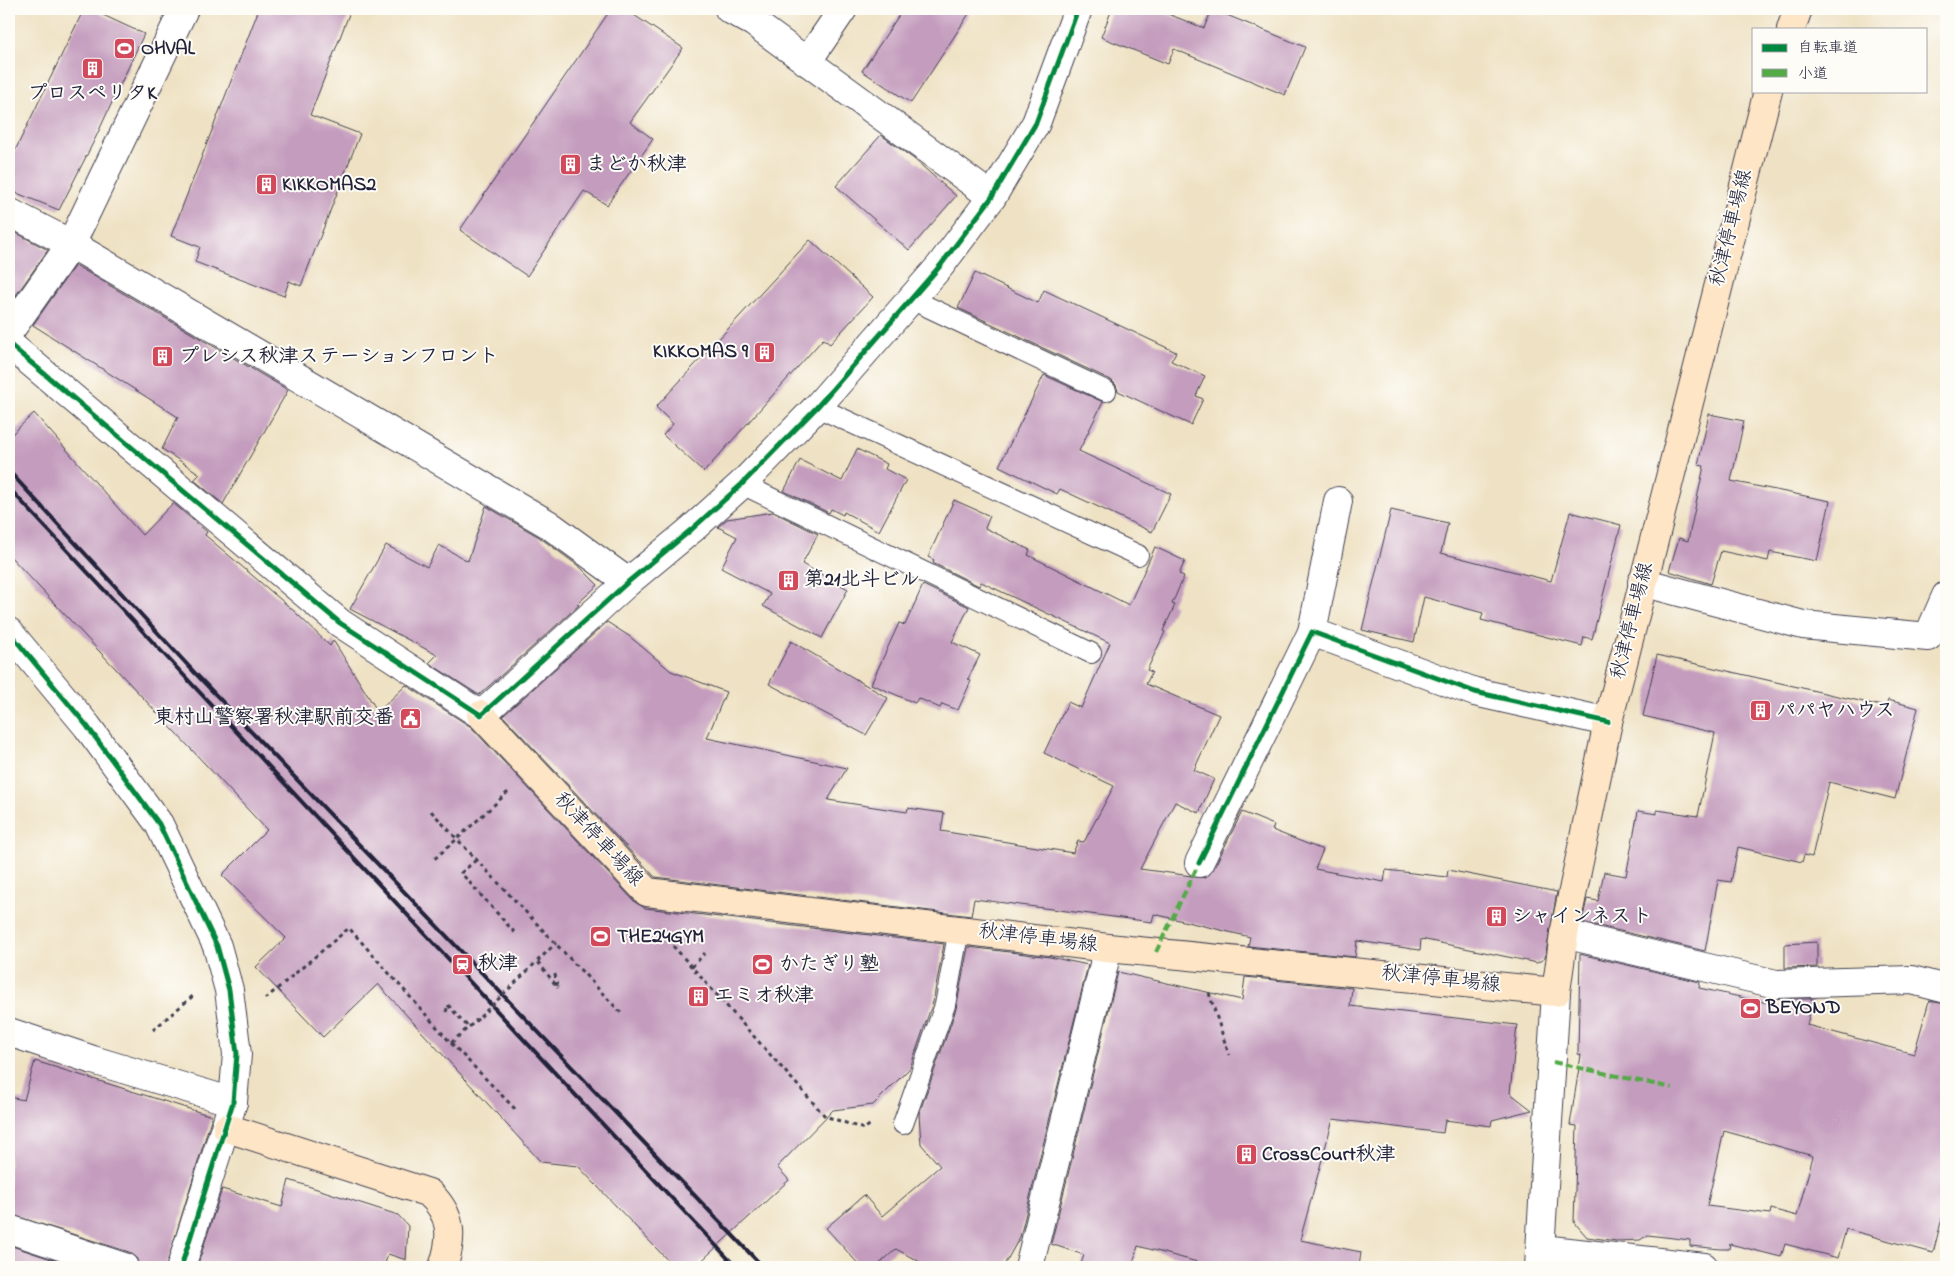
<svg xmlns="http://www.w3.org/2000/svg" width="1955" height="1276" viewBox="0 0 1955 1276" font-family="'Indie Flower','Klee One',sans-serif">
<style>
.building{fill:#c49dbe;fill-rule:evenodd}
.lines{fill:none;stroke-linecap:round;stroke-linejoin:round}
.lane-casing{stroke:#413f50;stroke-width:22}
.street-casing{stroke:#413f50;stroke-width:30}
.secondary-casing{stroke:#413f50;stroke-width:30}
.path{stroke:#413f50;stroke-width:3;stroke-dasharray:4 4;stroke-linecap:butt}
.lane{stroke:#fff;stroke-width:20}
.street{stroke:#fff;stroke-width:28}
.secondary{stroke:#fde5c5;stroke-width:28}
.rail{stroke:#22223b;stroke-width:4}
.path-bridge{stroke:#413f50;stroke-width:3;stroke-dasharray:4 4;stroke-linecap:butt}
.quiet{stroke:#53aa46;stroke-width:4;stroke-dasharray:8 4;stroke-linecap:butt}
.cycleway-casing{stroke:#fdfcf7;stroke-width:8}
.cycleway{stroke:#00873e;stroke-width:5}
.labels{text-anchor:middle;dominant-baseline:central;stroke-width:4;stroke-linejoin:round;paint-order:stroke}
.poi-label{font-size:20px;font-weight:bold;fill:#22223b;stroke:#fdfcf7;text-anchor:start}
.street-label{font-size:20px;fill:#22223b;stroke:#fdfcf7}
</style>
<rect width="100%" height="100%" fill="#fdfcf7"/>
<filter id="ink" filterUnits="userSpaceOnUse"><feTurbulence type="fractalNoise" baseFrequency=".02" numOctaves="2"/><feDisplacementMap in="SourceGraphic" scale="10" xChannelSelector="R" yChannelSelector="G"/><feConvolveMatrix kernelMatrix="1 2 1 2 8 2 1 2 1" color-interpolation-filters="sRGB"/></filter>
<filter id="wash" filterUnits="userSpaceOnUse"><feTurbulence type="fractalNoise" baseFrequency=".0096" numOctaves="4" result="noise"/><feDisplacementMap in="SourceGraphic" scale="20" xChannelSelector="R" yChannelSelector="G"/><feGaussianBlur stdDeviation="1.12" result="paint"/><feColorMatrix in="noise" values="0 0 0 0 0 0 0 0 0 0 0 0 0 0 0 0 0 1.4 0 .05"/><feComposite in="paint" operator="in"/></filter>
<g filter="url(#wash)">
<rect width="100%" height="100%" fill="#efe2c4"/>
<g id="blocks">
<!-- building -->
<g class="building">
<polygon points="84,9 90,9 144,34 94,141 59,210 9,190 9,163"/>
<polygon points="259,9 351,9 310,115 360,134 301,286 289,281 284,296 195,262 200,247 171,236"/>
<polygon points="611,9 625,9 683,48 630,122 653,139 607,205 584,191 527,276 460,230"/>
<polygon points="903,9 972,9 911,103 862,71"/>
<polygon points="1112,9 1155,9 1204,28 1212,9 1305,47 1285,95 1174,49 1168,64 1101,37"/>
<polygon points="881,135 914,159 956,196 909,250 836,186"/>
<polygon points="9,229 48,250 9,305"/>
<polygon points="810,240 873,297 830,344 823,339 704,472 663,435 673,424 656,407"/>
<polygon points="75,265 288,390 223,504 194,480 200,474 162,449 178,417 33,325"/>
<polygon points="975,273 1038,303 1044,290 1176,352 1171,361 1205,376 1196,396 1203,399 1191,425 1118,391 1116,385 1111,380 958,308"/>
<polygon points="1044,375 1103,402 1079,451 1171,494 1152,532 1060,489 1057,494 999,466"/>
<polygon points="34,413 142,535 173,503 207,532 205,535 294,611 330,646 333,640 378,712 406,685 471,727 636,903 645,908 944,944 933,1002 910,1068 873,1105 833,1110 777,1167 789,1180 695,1267 674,1267 578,1166 541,1162 378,984 323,1037 256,967 286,938 222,875 267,830 9,555 9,437"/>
<polygon points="1709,414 1744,421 1731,481 1830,501 1817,561 1770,552 1768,561 1721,551 1711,584 1669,571 1679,538 1688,541 1704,466 1698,465"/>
<polygon points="857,449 887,464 885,469 906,480 879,531 844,512 843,515 831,509 829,513 784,491 800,460 842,481"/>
<polygon points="954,500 990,516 985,528 1030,550 1028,555 1129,605 1155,547 1185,561 1179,574 1184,576 1172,604 1175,605 1163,631 1165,632 1147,670 1152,672 1146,684 1219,715 1194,770 1214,779 1199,813 1175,802 1140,869 1206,878 1213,870 1242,812 1274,825 1272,830 1323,850 1315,869 1384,882 1386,870 1447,877 1448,870 1557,892 1545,958 1537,963 1421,939 1420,950 1357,941 1355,957 1248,946 1250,937 1154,914 1152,922 974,899 971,916 655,877 503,716 607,622 629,636 671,671 726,692 707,738 847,768 828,800 907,812 908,808 944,813 941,831 1073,853 1078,841 1084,842 1114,786 1044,753 1068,702 1081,708 1110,643 981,582 979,586 933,563 934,560 928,557"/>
<polygon points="486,506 539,537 580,567 598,585 577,604 579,605 479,695 429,663 437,655 350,609 386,545 427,567 439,545 468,561"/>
<polygon points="1391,510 1448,523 1441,553 1551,581 1570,512 1621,525 1592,639 1584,637 1582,646 1481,620 1483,613 1424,597 1414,642 1362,630"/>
<polygon points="773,512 818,534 802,564 848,589 822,638 763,606 770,594 721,568 737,537 718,527 727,519"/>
<polygon points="923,585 969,607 952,642 980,655 968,679 971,681 958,710 942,704 940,708 918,698 915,703 871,684 899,623 905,625"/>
<polygon points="791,641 888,698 866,735 769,684"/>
<polygon points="1657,655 1886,707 1888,700 1918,708 1895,799 1829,782 1812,857 1804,855 1802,862 1738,847 1731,882 1718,880 1705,951 1582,922 1587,899 1598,901 1604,872 1626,876 1638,811 1657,814 1657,810 1698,816 1715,733 1643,716"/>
<polygon points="1817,942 1817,967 1785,968 1785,944"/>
<polygon points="968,947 1050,957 1088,965 1020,1237 1003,1267 929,1267 896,1249 876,1267 861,1267 826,1228 864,1195 882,1216 940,1166 921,1144 919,1114 956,1009"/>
<path d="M 1580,954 L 1700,982 L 1699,988 L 1786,1007 L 1786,999 L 1813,999 L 1807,1025 L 1914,1054 L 1929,1001 L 1946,1004 L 1946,1203 L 1933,1253 L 1846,1229 L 1838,1258 L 1785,1244 L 1781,1257 L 1730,1244 L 1729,1249 L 1721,1249 L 1690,1246 L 1690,1240 L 1648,1235 L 1640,1240 L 1617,1241 L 1587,1237 L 1574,1222 L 1577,1126 L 1570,1125 L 1581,1055 L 1578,1054 ZM 1724,1131 L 1813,1156 L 1797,1216 L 1771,1209 L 1770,1214 L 1707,1206 Z"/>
<polygon points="1118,972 1242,1000 1245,977 1352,988 1350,1006 1517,1025 1510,1093 1532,1110 1492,1120 1491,1126 1445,1120 1443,1133 1333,1119 1300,1240 1361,1252 1359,1267 1216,1267 1138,1246 1132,1267 1080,1267 1084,1255 1051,1244"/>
<polygon points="35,1061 212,1116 166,1267 139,1267 136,1257 129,1252 9,1214 9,1097 24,1100"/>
<polygon points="289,1180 398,1215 408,1226 406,1260 388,1254 384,1267 197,1267 222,1189 282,1207"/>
<polygon points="9,1245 75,1267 9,1267"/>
</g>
</g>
</g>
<g filter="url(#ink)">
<use href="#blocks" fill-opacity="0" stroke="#413f50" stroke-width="1"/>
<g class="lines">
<defs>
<g id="lane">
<polyline points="911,299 1106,391"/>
<polyline points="817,407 1138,555"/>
<polyline points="742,484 1091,653"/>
<polyline points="903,1124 945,1005 959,929"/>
</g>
<g id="street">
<polyline points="729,9 753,22 992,197"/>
<polyline points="807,62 843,9"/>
<polyline points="9,212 71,244 184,9"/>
<polyline points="9,332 71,244 548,524 628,582"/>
<polyline points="9,344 340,623 481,715 628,582 692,529 742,484 817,407 940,266 992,197 1036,123 1078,9"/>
<polyline points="1642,582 1803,625 1928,637 1946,596"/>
<polyline points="9,632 87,726 159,824 217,946 229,990 237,1054 233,1102 181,1267"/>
<polyline points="1312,632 1338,501"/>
<polyline points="1199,863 1312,632 1475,692 1608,722"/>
<polyline points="1564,934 1776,984 1912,980 1946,989"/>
<polyline points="9,1032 93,1060 233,1102"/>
<polyline points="9,1229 124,1267"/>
<polyline points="1542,1249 1704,1267"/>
<polyline points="1029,1267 1108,948"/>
<polyline points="1539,1267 1556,992"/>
</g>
<g id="secondary">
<polyline points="1791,29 1798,9"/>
<polyline points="481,715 647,892 1108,948 1556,992 1564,934 1608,722 1768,91"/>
<path d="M 227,1128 L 429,1193 C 453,1215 453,1238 443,1267"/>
</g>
</defs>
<!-- lane casing -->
<use href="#lane" class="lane-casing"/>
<!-- street casing -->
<use href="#street" class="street-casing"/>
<!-- secondary casing -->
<use href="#secondary" class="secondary-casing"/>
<!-- path -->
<g class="path">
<polyline points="508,792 457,839 622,1014"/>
<polyline points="431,811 457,839 432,861"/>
<polyline points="476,860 461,873 515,933"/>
<polyline points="657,928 825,1116 864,1129 872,1123"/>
<polyline points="538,962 558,988"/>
<polyline points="692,967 705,953"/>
<polyline points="555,974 557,987"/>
<polyline points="1209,993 1229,1055"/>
<polyline points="265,999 349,928 451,1043 480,1017"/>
<polyline points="448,1005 468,1027"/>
<polyline points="446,1012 448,1005"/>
<polyline points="153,1030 194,995"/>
<polyline points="451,1043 517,1111"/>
</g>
<!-- lane -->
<use href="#lane" class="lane"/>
<!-- street -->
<use href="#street" class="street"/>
<!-- secondary -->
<use href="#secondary" class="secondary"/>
<!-- rail -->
<g class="rail">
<polyline points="9,471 194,672 763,1267"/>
<polyline points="9,488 736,1267"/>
</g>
<!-- path-bridge -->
<polyline class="path-bridge" points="480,1017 556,943"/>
<!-- quiet -->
<g class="quiet">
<polyline points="1156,952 1199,863"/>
<polyline points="1553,1062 1672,1088"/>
</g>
<defs>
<g id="cycleway">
<polyline points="9,344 340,623 481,715 628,582 692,529 742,484 817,407 940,266 992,197 1036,123 1078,9"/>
<polyline points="9,632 87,726 159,824 217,946 229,990 237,1054 233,1102 181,1267"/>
<polyline points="1199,863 1312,632 1475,692 1608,722"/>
</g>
</defs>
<!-- cycleway casing -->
<use href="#cycleway" class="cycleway-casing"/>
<!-- cycleway -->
<use href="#cycleway" class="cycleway"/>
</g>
</g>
<!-- icons -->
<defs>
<symbol id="stadium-square" viewBox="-11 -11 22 22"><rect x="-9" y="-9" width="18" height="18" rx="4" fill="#d1495b" stroke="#fdfcf7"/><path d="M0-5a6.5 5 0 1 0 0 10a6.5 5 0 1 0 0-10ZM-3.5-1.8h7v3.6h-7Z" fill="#fff"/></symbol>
<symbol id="building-square" viewBox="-11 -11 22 22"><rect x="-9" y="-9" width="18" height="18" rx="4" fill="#d1495b" stroke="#fdfcf7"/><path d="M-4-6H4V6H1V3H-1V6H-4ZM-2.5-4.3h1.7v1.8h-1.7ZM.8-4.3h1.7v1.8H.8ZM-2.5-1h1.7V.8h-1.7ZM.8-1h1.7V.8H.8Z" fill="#fff"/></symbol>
<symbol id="civic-square" viewBox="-11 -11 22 22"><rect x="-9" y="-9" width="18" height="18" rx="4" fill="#d1495b" stroke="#fdfcf7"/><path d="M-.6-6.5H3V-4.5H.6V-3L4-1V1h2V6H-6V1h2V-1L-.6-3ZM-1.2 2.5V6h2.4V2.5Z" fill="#fff"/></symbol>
<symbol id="station-square" viewBox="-11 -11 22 22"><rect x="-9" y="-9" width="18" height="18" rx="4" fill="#d1495b" stroke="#fdfcf7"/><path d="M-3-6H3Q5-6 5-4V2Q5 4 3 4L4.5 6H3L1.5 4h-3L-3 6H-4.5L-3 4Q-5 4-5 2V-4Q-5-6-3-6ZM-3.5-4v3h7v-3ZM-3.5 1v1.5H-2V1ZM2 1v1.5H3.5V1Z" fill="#fff"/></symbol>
</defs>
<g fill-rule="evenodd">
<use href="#stadium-square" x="112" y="36" width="25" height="25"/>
<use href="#building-square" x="80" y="56" width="25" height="25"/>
<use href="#building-square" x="558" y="152" width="25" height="25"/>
<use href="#building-square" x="254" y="172" width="25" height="25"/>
<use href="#building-square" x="752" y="340" width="25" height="25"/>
<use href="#building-square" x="150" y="344" width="25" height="25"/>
<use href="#building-square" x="776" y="568" width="25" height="25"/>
<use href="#building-square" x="1748" y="698" width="25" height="25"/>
<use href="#civic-square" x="398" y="706" width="25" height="25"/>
<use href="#building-square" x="1484" y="904" width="25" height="25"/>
<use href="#stadium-square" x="588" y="924" width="25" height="25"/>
<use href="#station-square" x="450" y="952" width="25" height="25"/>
<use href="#stadium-square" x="750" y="952" width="25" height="25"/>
<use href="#building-square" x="686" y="984" width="25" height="25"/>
<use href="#stadium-square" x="1738" y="996" width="25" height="25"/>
<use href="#building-square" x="1234" y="1142" width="25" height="25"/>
</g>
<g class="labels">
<!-- poi labels -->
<g class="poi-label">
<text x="141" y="49">OHVAL</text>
<text x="92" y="94" text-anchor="middle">プロスペリタK</text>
<text x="586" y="165">まどか秋津</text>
<text x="282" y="185">KIKKOMAS2</text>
<text x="748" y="352" text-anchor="end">KIKKOMAS 9</text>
<text x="179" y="357">プレシス秋津ステーションフロント</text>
<text x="804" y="580">第21北斗ビル</text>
<text x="1776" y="711">パパヤハウス</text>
<text x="394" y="718" text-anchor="end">東村山警察署秋津駅前交番</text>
<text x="1512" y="917">シャインネスト</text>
<text x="617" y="937">THE24GYM</text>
<text x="478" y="964">秋津</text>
<text x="779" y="965">かたぎり塾</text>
<text x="714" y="996">エミオ秋津</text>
<text x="1766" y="1008">BEYOND</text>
<text x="1262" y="1155">CrossCourt秋津</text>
</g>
<!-- street labels -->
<g class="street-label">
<text transform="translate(1732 228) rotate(-76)">秋津停車場線</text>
<text transform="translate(1633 621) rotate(-76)">秋津停車場線</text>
<text transform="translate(598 840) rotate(47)">秋津停車場線</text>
<text transform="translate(1038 939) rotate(7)">秋津停車場線</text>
<text transform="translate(1441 980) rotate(6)">秋津停車場線</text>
</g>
</g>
<!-- margin -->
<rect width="1955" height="1276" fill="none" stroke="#fdfcf7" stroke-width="30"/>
<!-- legend -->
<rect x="1752" y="28" width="175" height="65" fill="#fdfcf7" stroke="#a5a5ac"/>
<rect x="1762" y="44" width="25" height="8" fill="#00873e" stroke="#a5a5ac"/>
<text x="1798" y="52" font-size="15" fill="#22223b">自転車道</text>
<rect x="1762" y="69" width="25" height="8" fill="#53aa46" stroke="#a5a5ac"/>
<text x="1798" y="78" font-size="15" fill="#22223b">小道</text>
</svg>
